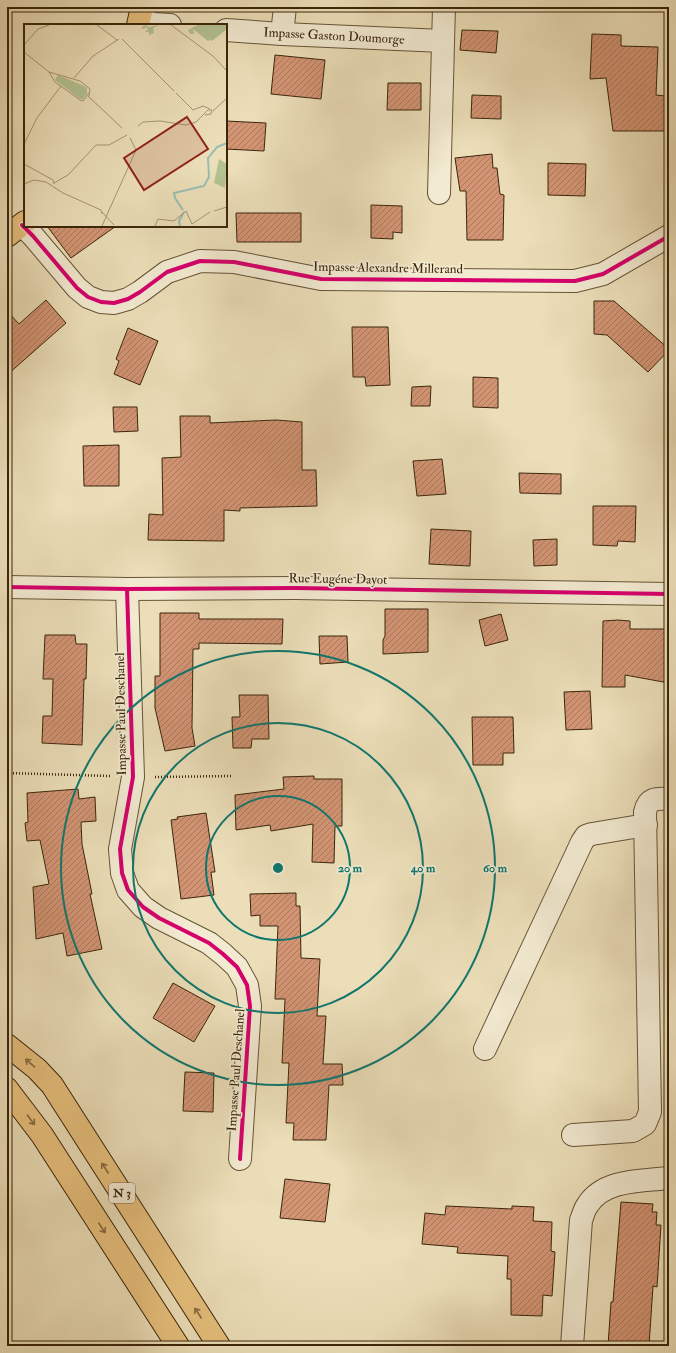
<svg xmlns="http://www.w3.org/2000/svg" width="676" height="1353" viewBox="0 0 676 1353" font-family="'IM FELL Double Pica',serif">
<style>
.building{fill:url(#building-hatch);stroke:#3b250b}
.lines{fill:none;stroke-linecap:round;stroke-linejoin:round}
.minor-casing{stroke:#675336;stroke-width:24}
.major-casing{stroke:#3b250b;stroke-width:24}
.highway-casing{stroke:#3b250b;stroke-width:24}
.path{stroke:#3b250b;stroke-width:2.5;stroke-dasharray:1 2;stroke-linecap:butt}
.minor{stroke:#f2ead1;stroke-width:22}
.major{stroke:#e6bf7c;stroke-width:22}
.highway{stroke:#e6bf7c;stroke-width:22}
.cycleway-casing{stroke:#f2ead1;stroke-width:6}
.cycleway{stroke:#d6006c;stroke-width:4}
.oneway{stroke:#886a3e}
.ring{fill:none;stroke:#0f766e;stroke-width:2}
.labels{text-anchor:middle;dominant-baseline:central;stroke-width:3.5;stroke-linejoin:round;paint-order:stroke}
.shield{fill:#f2ead1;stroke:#726046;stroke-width:1}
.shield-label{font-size:12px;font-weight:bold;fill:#3b250b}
.street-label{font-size:13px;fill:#3b250b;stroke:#f2ead1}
.inset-river{fill:none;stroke:#99bcb3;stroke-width:2}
.inset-road{fill:none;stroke:#a59473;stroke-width:1}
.view{fill:#8f2418;fill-opacity:0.15;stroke:#8f2418;stroke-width:2}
.inset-edge{fill:none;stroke:#3b250b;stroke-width:2}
.centre{fill:#0f766e;stroke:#f2ead1;stroke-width:2}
.ring-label{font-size:12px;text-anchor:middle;font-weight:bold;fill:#0f766e;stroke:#f2ead1;stroke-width:3.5;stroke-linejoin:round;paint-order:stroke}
</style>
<defs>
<pattern id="building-hatch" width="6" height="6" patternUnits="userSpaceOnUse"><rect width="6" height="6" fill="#d29473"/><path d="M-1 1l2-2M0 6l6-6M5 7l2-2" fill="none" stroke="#ac795d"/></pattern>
</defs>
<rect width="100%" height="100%" fill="#ebdeb8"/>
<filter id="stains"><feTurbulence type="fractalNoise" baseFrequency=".005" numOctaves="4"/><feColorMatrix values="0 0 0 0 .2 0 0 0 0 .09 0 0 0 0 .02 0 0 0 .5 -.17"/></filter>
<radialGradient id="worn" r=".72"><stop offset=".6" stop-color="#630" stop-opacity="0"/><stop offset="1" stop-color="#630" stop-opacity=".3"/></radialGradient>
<!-- building -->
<g class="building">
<polygon points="462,30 498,31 496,53 460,50"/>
<polygon points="592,34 621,35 621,46 658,47 656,95 665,96 665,131 613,131 606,78 590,79"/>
<polygon points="275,55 325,60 321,99 271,94"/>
<polygon points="388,83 421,83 421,110 387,110"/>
<polygon points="472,95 501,96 501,119 471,118"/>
<polygon points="226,121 266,123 264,151 226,149"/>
<polygon points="492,154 493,168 497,168 500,194 504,195 503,240 467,240 466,191 460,191 455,158"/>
<polygon points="548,163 586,164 585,196 548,195"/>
<polygon points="371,205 402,206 402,233 393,232 393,239 371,238"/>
<polygon points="236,213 301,213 301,242 237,242"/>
<polygon points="47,226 116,226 71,258"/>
<polygon points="46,300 66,323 7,375 7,311 19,324"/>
<polygon points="594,301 614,301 669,349 669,350 648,372 607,335 594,334"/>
<polygon points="352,327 388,327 390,385 366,386 365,377 353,377"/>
<polygon points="128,328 158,341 140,385 114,374 119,361 116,359"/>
<polygon points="473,377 498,378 498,408 473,407"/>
<polygon points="431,386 430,406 411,406 412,387"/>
<polygon points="113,407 137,407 138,431 114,432"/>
<polygon points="180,416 210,416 210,423 276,420 302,422 302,470 316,470 317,506 240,508 240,511 224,510 224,541 148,540 149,514 163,515 162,458 181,457"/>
<polygon points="119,445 119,486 84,486 83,446"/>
<polygon points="442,459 446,494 417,496 413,461"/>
<polygon points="519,473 561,474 561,494 520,493"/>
<polygon points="593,506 636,506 635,542 618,541 617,546 593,545"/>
<polygon points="431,529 471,531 470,566 429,564"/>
<polygon points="557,539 557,565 534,566 533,540"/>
<polygon points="385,609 428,609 428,652 383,654 383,640 385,636"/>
<polygon points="160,613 199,613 199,619 283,619 282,644 199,643 199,649 193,649 192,728 195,746 165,751 155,708 155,676 160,676"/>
<polygon points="501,614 508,640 485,646 479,620"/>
<polygon points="618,620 630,621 630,629 669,629 669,683 625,675 625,687 602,687 603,621"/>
<polygon points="45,635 75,635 76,644 87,644 86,679 84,679 82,745 42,743 43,716 52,716 53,679 43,679"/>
<polygon points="319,636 347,636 348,662 320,664"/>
<polygon points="590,691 592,729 566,730 564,692"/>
<polygon points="239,695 268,695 269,739 252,739 251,748 233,748 232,717 240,717"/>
<polygon points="472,717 513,717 514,753 503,753 503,765 473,765"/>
<polygon points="314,776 314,779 342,779 342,826 335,826 334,863 312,862 313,824 271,831 270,825 236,830 235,795 284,789 283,777"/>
<polygon points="78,789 79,799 95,797 96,821 81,822 82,844 92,894 90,894 102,949 67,956 63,933 36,939 33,887 49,884 40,840 27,841 25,823 28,822 27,793"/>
<polygon points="206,813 215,872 211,872 214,895 181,899 171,820 178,819 177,817"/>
<polygon points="296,893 296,906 300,906 301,958 320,959 317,1016 326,1016 323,1064 342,1064 343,1085 329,1085 326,1140 293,1140 294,1123 286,1123 289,1063 282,1063 285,999 275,999 278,926 260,926 260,915 251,916 250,894"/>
<polygon points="173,983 215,1006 194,1042 153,1018"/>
<polygon points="185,1072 214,1073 213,1112 183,1111"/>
<polygon points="285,1179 330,1184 325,1222 280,1218"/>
<polygon points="621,1202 653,1204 652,1212 657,1212 656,1225 661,1225 657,1287 653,1286 649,1346 608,1346 611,1302 613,1302"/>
<polygon points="446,1206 512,1209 512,1206 534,1207 533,1221 552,1222 551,1251 555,1252 552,1296 543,1295 542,1316 511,1315 511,1279 507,1279 508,1256 457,1253 458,1247 422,1244 425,1213 445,1215"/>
</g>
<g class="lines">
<defs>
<g id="minor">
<polyline points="140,19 154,24 170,25"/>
<polyline points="226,30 282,34 443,41"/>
<polyline points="282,34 285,7"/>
<polyline points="439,193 444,7"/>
<polyline points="22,225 33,236 77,288 88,297 101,302 114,303 128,299 140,292 167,272 200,261 234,262 321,279 575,281 603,274 669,236"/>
<polyline points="7,587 127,589 295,588 669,594"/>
<polyline points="127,589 133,777 120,849 122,873 128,890 143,907 159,918 209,943 223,954 237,967 247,985 250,1006 240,1159"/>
<polyline points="485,1049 582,842 586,836 592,834 646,825"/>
<path d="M 573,1135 L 633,1131 L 645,1124 L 650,1112 L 645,812 C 648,798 656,798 669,799"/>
<path d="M 572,1346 L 581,1220 C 583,1216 584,1210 587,1206 C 603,1179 642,1181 669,1178"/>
</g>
<g id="major">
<polyline points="138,25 142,7"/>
<polyline points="7,236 25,222"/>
</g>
<g id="highway">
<polyline points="7,1045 37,1069 52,1085 219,1346"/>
<polyline points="7,1089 42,1135 178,1346"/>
</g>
</defs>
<!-- minor casing -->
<use href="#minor" class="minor-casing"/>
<!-- major casing -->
<use href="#major" class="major-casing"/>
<!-- highway casing -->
<use href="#highway" class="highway-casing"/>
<!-- path -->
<g class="path">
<polyline points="7,773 110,776"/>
<polyline points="155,777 231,776"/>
</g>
<!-- minor -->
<use href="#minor" class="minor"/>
<!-- major -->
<use href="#major" class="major"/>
<!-- highway -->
<use href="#highway" class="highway"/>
<defs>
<g id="cycleway">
<polyline points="22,225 33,236 77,288 88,297 101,302 114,303 128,299 140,292 167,272 200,261 234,262 321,279 575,281 603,274 669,236"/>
<polyline points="7,587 127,589 295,588 669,594"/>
<polyline points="127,589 133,777 120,849 122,873 128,890 143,907 159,918 209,943 223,954 237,967 247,985 250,1006 240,1159"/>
</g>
</defs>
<!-- cycleway casing -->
<use href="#cycleway" class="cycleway-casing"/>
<!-- cycleway -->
<use href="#cycleway" class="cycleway"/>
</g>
<!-- one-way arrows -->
<defs><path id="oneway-shaft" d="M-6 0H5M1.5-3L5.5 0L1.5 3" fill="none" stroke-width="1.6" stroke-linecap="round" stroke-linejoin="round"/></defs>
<g class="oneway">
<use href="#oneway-shaft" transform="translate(30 1063) rotate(-139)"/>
<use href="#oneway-shaft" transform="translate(31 1120) rotate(53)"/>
<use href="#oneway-shaft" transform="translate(105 1168) rotate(-123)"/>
<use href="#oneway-shaft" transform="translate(102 1228) rotate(57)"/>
<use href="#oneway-shaft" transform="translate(198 1313) rotate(-123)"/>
</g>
<!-- distance rings -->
<g class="ring">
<circle cx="278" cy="868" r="72"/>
<circle cx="278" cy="868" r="145"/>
<circle cx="278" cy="868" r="217"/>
</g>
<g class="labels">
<!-- shield labels -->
<rect class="shield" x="109" y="1183" width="26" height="20" rx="3"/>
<g class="shield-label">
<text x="122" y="1193">N 3</text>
</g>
<!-- street labels -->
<g class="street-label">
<text transform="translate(334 36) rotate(3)">Impasse Gaston Doumorge</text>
<text transform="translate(388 268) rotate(1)">Impasse Alexandre Millerand</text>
<text transform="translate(338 579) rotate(1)">Rue Eugéne Dayot</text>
<text transform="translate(121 714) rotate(-91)">Impasse Paul Deschanel</text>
<text transform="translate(236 1070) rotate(-86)">Impasse Paul Deschanel</text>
</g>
</g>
<!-- overview -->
<g transform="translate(24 24)">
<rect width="203" height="203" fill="#ebdeb8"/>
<path d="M 174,1 L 203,1 L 203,5 L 188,17 L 168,4 Z" fill="#b3c292"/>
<path d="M 121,1 L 125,3 L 135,1 L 129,4 L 130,9 L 125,11 L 125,8 L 121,8 L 124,5 L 122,3 L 120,5 L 117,4 ZM 174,1 L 187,2 L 203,1 L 198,3 L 200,4 L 201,6 L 197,9 L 199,4 L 196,4 L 193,12 L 191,7 L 187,9 L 190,15 L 182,12 L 186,16 L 184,17 L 169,5 L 170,10 L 166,10 L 164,6 Z" fill="#b3c292"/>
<path d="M 34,51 L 58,61 L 63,64 L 63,70 L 59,75 L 56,75 L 31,56 ZM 195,135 L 203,140 L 201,164 L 190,159 Z" fill="#b3c292"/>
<path class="inset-river" d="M 159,186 L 151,174 L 150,169 L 180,162 L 185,153 L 184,134 L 193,123 L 203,119M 156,202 L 155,197 L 160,188"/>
<path class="inset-road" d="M 73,1 L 93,16M 147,1 L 189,32 L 203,47M 98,15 L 150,67M 0,21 L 14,5 L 25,1M 0,28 L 25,48 L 31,58 L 56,76 L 59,77 L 65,69M 25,48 L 56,57 L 66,65 L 65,72M 50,54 L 69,32 L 95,15M 152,69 L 169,86 L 179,82 L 186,85M 64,72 L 98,104M 189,87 L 203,74M 114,102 L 119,98 L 136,97 L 162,101 L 172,98 L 184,86 L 188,86 L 187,90 L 181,91M 0,120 L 13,94 L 37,62M 0,140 L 29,156 L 30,160M 30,159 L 44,151 L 72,121 L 85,121 L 103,111M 0,160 L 10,156 L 22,158 L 39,169 L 77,186 L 78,190M 190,187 L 203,183M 78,188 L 90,201M 78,202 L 112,126 L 106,114M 131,202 L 134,195 L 150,197 L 162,187 L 168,200 L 186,188"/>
<path class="view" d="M 163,93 L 184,125 L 120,166 L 100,134 Z"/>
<rect width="203" height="203" class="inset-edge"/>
</g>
<circle cx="278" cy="868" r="6" class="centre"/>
<g class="ring-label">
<text x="350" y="872">20 m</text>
<text x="423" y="872">40 m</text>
<text x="495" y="872">60 m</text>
</g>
<!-- margin -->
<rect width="676" height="1353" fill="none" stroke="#ebdeb8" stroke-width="24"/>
<rect x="8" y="8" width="660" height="1337" fill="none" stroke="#3b250b" stroke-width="2"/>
<rect x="12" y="12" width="652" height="1329" fill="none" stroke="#3b250b"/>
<rect width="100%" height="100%" filter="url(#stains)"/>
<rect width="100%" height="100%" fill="url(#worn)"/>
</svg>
